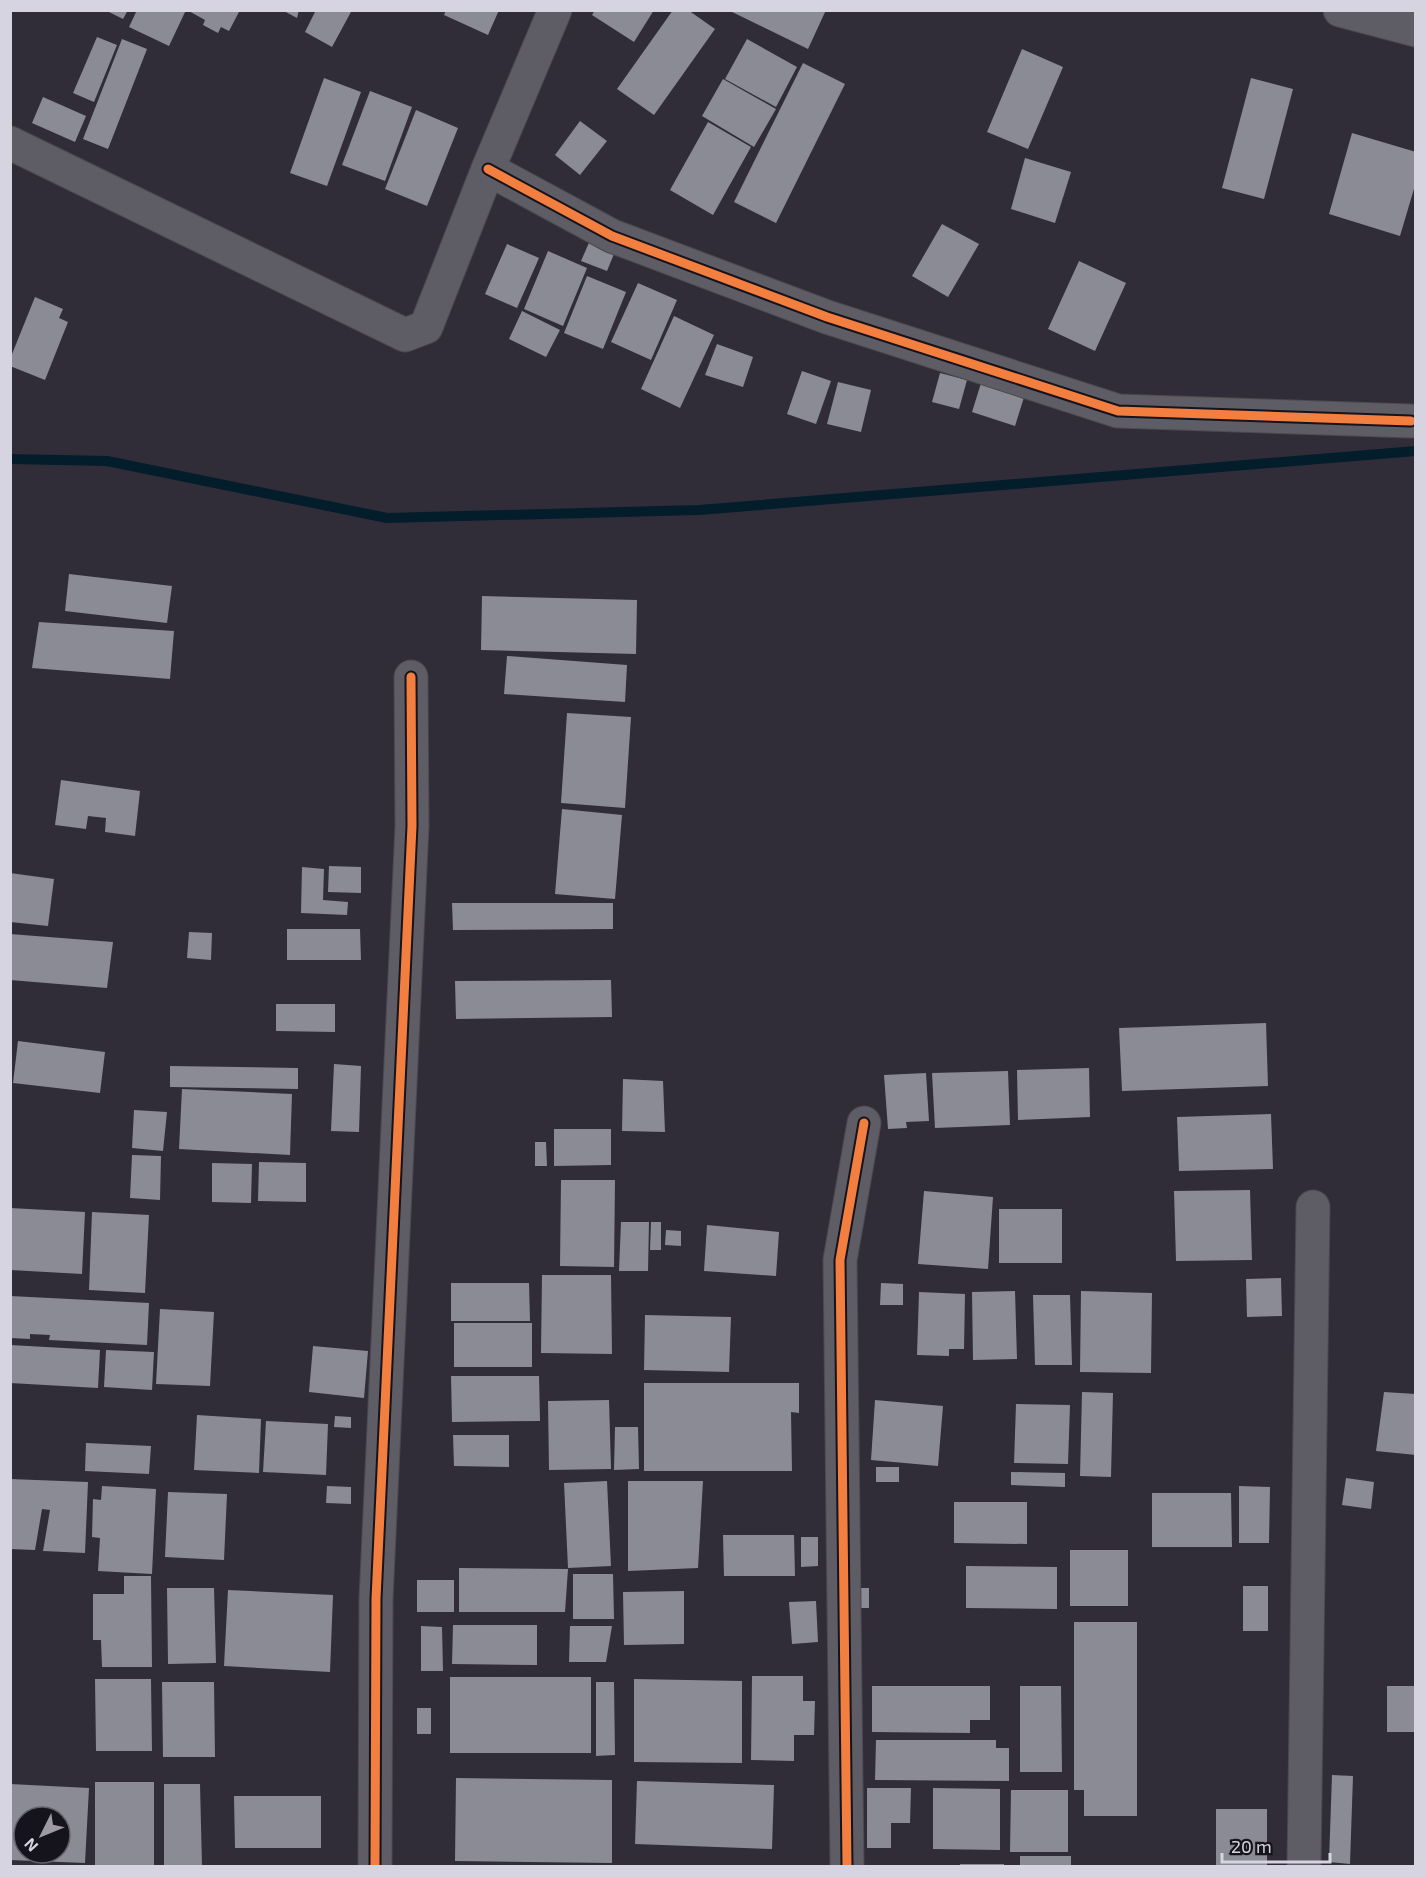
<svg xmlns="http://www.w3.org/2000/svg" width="1426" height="1877" viewBox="0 0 1426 1877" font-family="'Exo 2',sans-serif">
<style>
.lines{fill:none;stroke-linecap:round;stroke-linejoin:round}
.stream{stroke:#041d2b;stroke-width:10}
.building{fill:#8a8b94;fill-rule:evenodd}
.street-casing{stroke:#4b4851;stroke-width:35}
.street{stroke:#5e5c64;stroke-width:33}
.cycleway-casing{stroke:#15131c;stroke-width:13}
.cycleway{stroke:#f27e40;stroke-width:9}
</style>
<rect width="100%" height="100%" fill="#302d38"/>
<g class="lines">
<!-- stream -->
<polyline class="stream" points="10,459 107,461 387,518 699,510 1416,451"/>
</g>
<!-- building -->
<g class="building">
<polygon points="105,10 128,10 123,19"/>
<polygon points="137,10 186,10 169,46 129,27"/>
<polygon points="187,10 240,10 229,31 221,27 218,33 203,25 205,20"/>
<polygon points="282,10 299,10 297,18"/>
<polygon points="316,10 352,10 332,47 305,32"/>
<polygon points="446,10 499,10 488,35 444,15"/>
<polygon points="595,10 654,10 634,42 592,15"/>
<polygon points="673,10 688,10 715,29 654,115 617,89"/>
<polygon points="728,10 826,10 808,49"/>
<polygon points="97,37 117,45 94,102 73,93"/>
<polygon points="122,39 147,49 108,149 83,139"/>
<polygon points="747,39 797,67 776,107 725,79"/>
<polygon points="1022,49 1063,67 1028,149 987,132"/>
<polygon points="803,63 845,84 776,223 734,202"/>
<polygon points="324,78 361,92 327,186 290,173"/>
<polygon points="1251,78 1293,89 1264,199 1222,188"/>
<polygon points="723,79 776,109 754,147 702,116"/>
<polygon points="370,91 412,107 385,181 342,165"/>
<polygon points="43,97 86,116 75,142 32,123"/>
<polygon points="416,110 458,128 427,206 385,189"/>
<polygon points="580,121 607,141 580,175 555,155"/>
<polygon points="708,122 751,147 713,215 670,190"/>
<polygon points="1352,133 1416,152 1416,182 1400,236 1329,214"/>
<polygon points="1025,158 1071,172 1055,223 1011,209"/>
<polygon points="942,224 979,244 948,297 912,276"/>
<polygon points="591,238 616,249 607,271 581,261"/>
<polygon points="507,244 539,258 517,308 485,294"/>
<polygon points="548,251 587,268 563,326 524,309"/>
<polygon points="1079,261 1126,283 1095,351 1048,329"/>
<polygon points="587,276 626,292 603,349 564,333"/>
<polygon points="638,283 677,300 651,360 611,342"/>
<polygon points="35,297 63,309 59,318 68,322 45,380 10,366 10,359"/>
<polygon points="522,311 560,330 546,357 509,339"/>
<polygon points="674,316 714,335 680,408 641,389"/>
<polygon points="717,344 753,357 743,387 705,375"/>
<polygon points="802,371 831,381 816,424 787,414"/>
<polygon points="940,373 967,380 959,409 932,402"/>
<polygon points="982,380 1025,394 1015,426 972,412"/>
<polygon points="838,382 871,390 861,432 827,424"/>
<polygon points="69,574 172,586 167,623 65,611"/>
<polygon points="482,596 637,600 636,654 481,650"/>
<polygon points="39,622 174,631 170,679 32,668"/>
<polygon points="507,656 627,665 625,702 504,694"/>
<polygon points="567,713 631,717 625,808 561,803"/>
<polygon points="61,780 140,791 135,836 105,832 106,818 88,816 86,829 55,825"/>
<polygon points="562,809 622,815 615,899 555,894"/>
<polygon points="329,866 361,867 361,893 328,892"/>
<polygon points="302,867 324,869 323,900 348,902 347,915 301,913"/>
<polygon points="10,873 54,879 48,926 10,922"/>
<polygon points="452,903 613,903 613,929 453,930"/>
<polygon points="287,929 360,929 361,960 287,960"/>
<polygon points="189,932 212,933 211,960 187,958"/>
<polygon points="10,934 113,942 107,988 10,980"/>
<polygon points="611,980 612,1017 456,1019 455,981"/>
<polygon points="276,1004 335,1004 335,1032 276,1031"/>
<polygon points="1266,1023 1268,1086 1122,1091 1119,1028"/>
<polygon points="18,1041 105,1052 100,1093 13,1083"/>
<polygon points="334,1064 361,1066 359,1132 331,1131"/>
<polygon points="170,1066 298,1068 298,1089 170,1087"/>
<polygon points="1089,1068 1090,1117 1018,1120 1017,1070"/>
<polygon points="1008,1071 1010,1125 935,1128 932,1073"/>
<polygon points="926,1073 929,1121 906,1122 907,1128 888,1129 884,1075"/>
<polygon points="623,1079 663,1081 665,1132 622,1131"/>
<polygon points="182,1089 292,1094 290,1155 179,1149"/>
<polygon points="134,1110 167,1112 163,1151 132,1148"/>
<polygon points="1271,1114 1273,1169 1179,1171 1177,1117"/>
<polygon points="554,1129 611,1129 611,1165 554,1166"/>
<polygon points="535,1142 546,1142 547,1166 535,1166"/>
<polygon points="132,1155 161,1156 160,1200 130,1198"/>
<polygon points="259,1162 306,1163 306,1202 258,1201"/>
<polygon points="212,1163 252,1164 251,1203 212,1202"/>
<polygon points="561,1180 615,1180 614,1267 560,1266"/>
<polygon points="1250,1190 1252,1260 1176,1261 1174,1191"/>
<polygon points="924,1191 993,1197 988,1269 918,1264"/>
<polygon points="10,1208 85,1212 82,1274 10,1270"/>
<rect x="999" y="1209" width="63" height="54"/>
<polygon points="92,1212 149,1215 145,1293 89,1290"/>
<polygon points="621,1222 649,1222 648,1271 619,1271"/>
<polygon points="651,1222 661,1222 661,1250 650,1250"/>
<polygon points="707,1225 779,1232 776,1276 704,1271"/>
<polygon points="666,1230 681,1231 681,1246 665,1245"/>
<polygon points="542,1275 611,1275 612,1354 541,1353"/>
<polygon points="1281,1278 1282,1316 1247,1317 1246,1279"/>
<polygon points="451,1283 529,1283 530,1321 451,1321"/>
<polygon points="881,1283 903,1284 903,1305 880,1305"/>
<polygon points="1015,1291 1017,1359 973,1360 972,1292"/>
<polygon points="1081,1291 1152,1293 1151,1373 1080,1372"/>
<polygon points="919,1292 965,1294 964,1349 949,1349 949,1356 917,1355"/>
<polygon points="1033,1295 1070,1295 1072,1365 1035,1365"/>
<polygon points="10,1296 149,1303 147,1345 49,1340 50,1335 30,1334 30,1339 10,1338"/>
<polygon points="160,1309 214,1312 210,1386 156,1384"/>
<polygon points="645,1315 731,1317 729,1372 644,1370"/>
<rect x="454" y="1323" width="78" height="44"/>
<polygon points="10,1345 100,1350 98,1388 10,1383"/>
<polygon points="313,1346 368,1351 364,1398 309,1392"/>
<polygon points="106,1350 154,1352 152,1390 104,1387"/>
<polygon points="451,1376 539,1376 540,1421 452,1422"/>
<polygon points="644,1383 799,1383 799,1413 791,1412 792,1471 644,1471"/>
<polygon points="1082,1392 1113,1393 1111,1477 1080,1476"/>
<polygon points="1384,1392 1416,1394 1416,1455 1376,1451"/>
<polygon points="609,1400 611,1469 549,1470 548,1401"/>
<polygon points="875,1400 943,1406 938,1466 871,1460"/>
<polygon points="1016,1404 1070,1405 1068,1464 1014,1463"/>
<polygon points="197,1415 261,1419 259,1473 194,1470"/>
<polygon points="335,1416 351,1417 351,1428 334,1427"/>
<polygon points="266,1421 328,1424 326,1475 263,1472"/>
<polygon points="615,1427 638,1427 639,1469 614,1470"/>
<polygon points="453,1435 509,1435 509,1467 454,1466"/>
<polygon points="86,1443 151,1446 149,1474 85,1471"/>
<rect x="876" y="1467" width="23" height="15"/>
<polygon points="1011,1472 1065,1473 1065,1487 1011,1485"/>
<polygon points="1346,1478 1374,1482 1371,1509 1342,1505"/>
<polygon points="10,1479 88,1482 85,1553 43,1551 50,1510 42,1509 35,1550 10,1549"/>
<polygon points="607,1481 611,1566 568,1568 564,1483"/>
<polygon points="628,1481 703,1481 698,1568 628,1571"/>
<polygon points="102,1486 156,1489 152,1574 98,1571 100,1538 92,1537 93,1499 101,1500"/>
<polygon points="327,1486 351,1487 351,1504 326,1503"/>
<polygon points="1239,1486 1270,1487 1269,1543 1239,1543"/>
<polygon points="168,1492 227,1494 224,1560 165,1557"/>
<polygon points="1152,1493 1231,1493 1232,1547 1152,1547"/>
<polygon points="954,1502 1027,1502 1027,1544 954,1543"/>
<polygon points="723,1535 794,1535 795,1576 724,1576"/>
<polygon points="801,1537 818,1537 818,1566 801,1567"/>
<rect x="1070" y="1550" width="58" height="56"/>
<polygon points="966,1566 1057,1567 1057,1609 966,1608"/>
<polygon points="459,1568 568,1569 565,1612 459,1612"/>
<polygon points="573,1574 613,1574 614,1619 573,1619"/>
<polygon points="124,1576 151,1576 152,1667 102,1667 101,1640 93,1640 93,1594 124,1594"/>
<rect x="417" y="1580" width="37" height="32"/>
<rect x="1243" y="1586" width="25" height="45"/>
<polygon points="167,1588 214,1588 216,1663 168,1664"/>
<rect x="855" y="1588" width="14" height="20"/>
<polygon points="228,1590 333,1595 330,1672 224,1666"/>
<polygon points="684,1591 684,1644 624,1645 623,1592"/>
<polygon points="816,1601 818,1642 792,1644 789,1602"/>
<polygon points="1074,1622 1137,1622 1137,1816 1084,1816 1084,1790 1074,1790"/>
<polygon points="453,1625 537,1625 537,1665 452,1664"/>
<polygon points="421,1626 442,1627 443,1671 421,1671"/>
<polygon points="570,1626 612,1626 606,1662 569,1662"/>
<polygon points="752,1676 803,1676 803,1701 815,1701 814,1735 794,1735 794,1761 751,1760"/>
<rect x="450" y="1677" width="141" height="76"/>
<polygon points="95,1679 151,1679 152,1751 96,1751"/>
<polygon points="634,1679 742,1681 742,1763 634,1762"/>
<polygon points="162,1682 214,1682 215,1757 163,1757"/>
<polygon points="596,1682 614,1682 615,1755 596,1756"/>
<polygon points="872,1686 990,1686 990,1720 970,1720 970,1733 872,1732"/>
<polygon points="1020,1686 1061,1686 1062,1772 1020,1772"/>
<rect x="1387" y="1686" width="29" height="46"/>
<rect x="417" y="1708" width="14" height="26"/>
<polygon points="876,1740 996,1740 996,1748 1009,1748 1009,1781 875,1780"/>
<polygon points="1332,1775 1353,1776 1350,1864 1329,1862"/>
<polygon points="456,1778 612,1780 612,1863 455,1861"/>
<polygon points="637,1781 774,1785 772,1849 635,1844"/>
<rect x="95" y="1782" width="59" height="84"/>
<path d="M 10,1784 L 89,1788 L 85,1863 L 10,1860 ZM 24,1817 L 60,1817 L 60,1853 L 24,1853 Z"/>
<polygon points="164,1784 200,1784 202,1866 164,1866"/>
<polygon points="867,1788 911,1788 910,1823 891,1823 891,1848 867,1848"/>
<polygon points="933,1788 1000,1789 1000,1850 933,1849"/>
<polygon points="1011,1790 1068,1790 1068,1852 1010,1852"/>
<polygon points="234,1796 321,1796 321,1848 235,1848"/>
<rect x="1216" y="1809" width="51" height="57"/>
<rect x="1020" y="1856" width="51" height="10"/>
<rect x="960" y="1864" width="44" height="2"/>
</g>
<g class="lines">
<defs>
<g id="street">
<polyline points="1340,10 1416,30"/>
<polyline points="10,143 405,335 426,327 488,169 555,10"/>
<polyline points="488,169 612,236 827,317 1118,411 1411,421"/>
<polyline points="375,1866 376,1599 412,826 411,677"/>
<polyline points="847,1866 840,1260 864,1123"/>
<polyline points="1304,1866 1313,1207"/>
</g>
</defs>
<!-- street casing -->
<use href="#street" class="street-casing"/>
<!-- street -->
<use href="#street" class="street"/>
<defs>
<g id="cycleway">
<polyline points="488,169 612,236 827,317 1118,411 1411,421"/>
<polyline points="375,1866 376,1599 412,826 411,677"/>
<polyline points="847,1866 840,1260 864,1123"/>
</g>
</defs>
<!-- cycleway casing -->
<use href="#cycleway" class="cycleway-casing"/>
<!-- cycleway -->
<use href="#cycleway" class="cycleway"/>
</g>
<!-- border -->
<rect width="1426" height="1877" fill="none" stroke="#d7d4e1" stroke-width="24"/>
<!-- north arrow -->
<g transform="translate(42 1835) rotate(227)"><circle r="28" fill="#15131c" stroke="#63606b" stroke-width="1.5"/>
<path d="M0-4.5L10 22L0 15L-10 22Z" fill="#9d9aa6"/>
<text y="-9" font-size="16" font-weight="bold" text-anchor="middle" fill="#d7d4e1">N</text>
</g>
<!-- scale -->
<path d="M1222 1853v9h108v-9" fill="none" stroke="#d7d4e1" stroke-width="3"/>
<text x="1231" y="1853" font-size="18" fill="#d7d4e1" stroke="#15131c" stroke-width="4.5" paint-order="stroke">20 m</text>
</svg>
